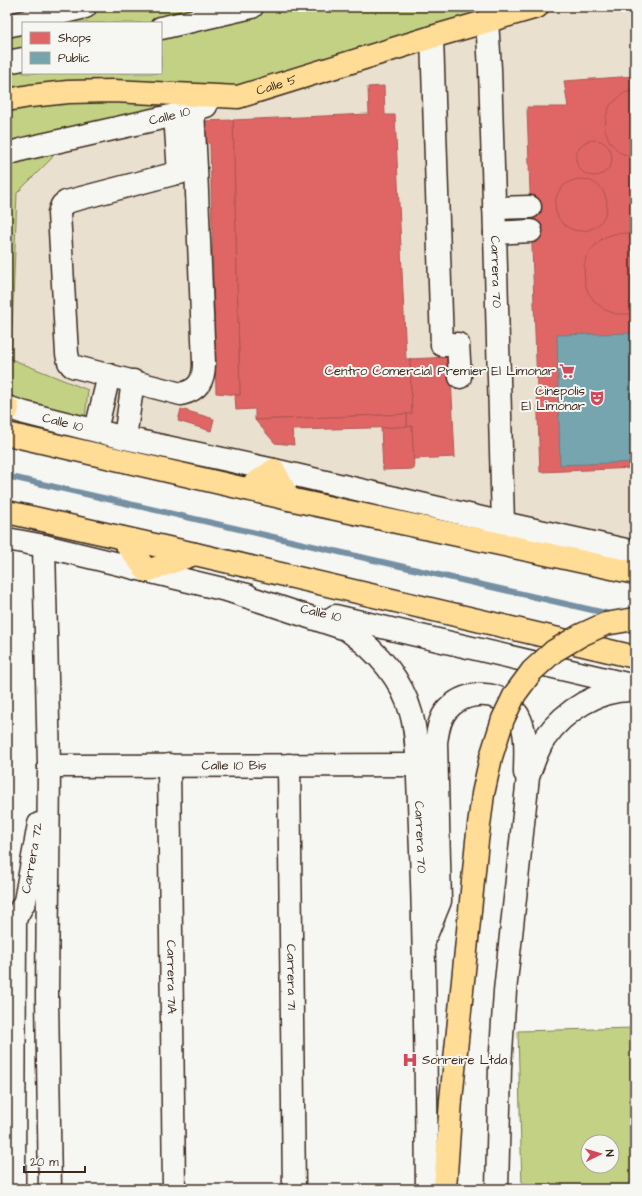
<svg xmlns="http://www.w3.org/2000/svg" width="642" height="1196" viewBox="0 0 642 1196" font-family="'Architects Daughter',sans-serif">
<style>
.built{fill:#eae0d0}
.green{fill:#c3d185;stroke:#7f7e52;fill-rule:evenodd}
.shops{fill:#e06666;stroke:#ae5450}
.public{fill:#76a5af;stroke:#648084}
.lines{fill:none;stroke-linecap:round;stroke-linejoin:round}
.stream{stroke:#7590a3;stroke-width:6}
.minor-casing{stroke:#3b2a1e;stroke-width:25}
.major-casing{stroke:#3b2a1e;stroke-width:25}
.minor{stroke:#f6f6f2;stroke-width:22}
.major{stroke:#ffdd96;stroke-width:22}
.major-bridge-casing{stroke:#3b2a1e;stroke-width:25;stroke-linecap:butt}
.major-bridge{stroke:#ffdd96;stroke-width:22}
.labels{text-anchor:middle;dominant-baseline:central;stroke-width:4;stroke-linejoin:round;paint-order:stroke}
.street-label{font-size:13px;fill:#3b2a1e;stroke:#f6f6f2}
.poi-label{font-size:13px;fill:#3b2a1e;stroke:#f6f6f2;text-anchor:end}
</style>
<rect width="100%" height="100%" fill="#f6f6f2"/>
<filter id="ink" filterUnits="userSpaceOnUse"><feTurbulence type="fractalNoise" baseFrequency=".025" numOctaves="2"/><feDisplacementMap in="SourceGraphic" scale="8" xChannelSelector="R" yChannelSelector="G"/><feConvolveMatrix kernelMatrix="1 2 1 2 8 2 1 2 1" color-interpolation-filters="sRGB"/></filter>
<g filter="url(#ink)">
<!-- built -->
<polygon class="built" points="537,7 635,7 635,552 96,430 11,359 17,193 52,158 51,154"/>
<!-- green -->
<g class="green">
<path d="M 85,7 L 537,7 L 52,154 L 52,158 L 17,193 L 11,359 L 88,390 L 84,427 L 7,407 L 7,26 ZM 23,23 L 161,23 L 161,73 L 23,73 Z"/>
<path d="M 635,1028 L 635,1189 L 522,1189 L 518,1031 ZM 588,1142 L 612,1142 L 612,1166 L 588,1166 Z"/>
</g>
<!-- shops -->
<g class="shops">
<polygon points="635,76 635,468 540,472 527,107 568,107 564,81"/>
<polygon points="384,86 385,115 395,115 406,359 410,359 412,414 255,420 255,409 236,410 235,395 240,395 233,120 369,114 368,87"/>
<polygon points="635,90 635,159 634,159 619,152 610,142 605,130 606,116 610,105 624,93"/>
<polygon points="233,120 240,395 216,393 210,144 203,139 202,121"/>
<circle cx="594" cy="158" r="18"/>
<circle cx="581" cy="205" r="26"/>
<polygon points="626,233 635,235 635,312 629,314 616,314 605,310 595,302 589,294 585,284 584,267 586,257 598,242 605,237 614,234"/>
<polygon points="450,357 455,457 413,459 412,426 407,427 407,414 412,414 410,359"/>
<polygon points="181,409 214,419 211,431 178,421"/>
<polygon points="407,414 407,427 292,430 294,445 275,443 255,420"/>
<polygon points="412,426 414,469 383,470 381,428"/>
</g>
<!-- public -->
<polygon class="public" points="635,333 635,462 560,465 557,335"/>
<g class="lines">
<!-- stream -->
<polyline class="stream" points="7,476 614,615"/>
<defs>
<g id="minor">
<path id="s1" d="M 487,20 L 490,69 L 495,233 L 503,523"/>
<polyline points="7,26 85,7"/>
<polyline points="161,28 252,7"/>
<polyline points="432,37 442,345 458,344 460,377"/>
<polyline points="7,62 23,59"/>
<path d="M 193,110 L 196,168 L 204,363 C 204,380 199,390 181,394 L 72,366 L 69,362 L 67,354 L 59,213 L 62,205 L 66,202 L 196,168"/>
<polyline points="175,115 179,173"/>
<path id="s2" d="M 7,154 L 24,149 L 175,115 L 206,106"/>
<polyline points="494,208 530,207"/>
<polyline points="495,233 531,231"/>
<path id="s3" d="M 7,407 L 25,413 L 125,438 L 274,470 L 503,523 L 635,552"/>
<polyline points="96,430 109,375"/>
<polyline points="125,438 133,381"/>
<polyline points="7,539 44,546 247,595"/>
<polyline points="44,546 49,766 47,997 50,1189"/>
<path id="s4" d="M 233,592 L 346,629 C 376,650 401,677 411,713 C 417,734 417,757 418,779 C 419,803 420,827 421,851 C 425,964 426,1076 427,1189"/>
<polyline points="335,616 635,686"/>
<path id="s5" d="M 169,765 L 174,1189"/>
<path id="s6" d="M 289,765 L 294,1189"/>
<path id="s7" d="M 49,766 L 418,765"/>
<path d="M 427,933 L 440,901 L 436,742 C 438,731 439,719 447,710 C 463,692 493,689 510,706 C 513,709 516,712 518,715 C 528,733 525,753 525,773"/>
<polyline points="14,1189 15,919 25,901 39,824"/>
<path d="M 497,1189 L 500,1067 L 505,991 L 528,777 C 533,763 537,750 545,738 C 565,710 599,689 633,690"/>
</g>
<g id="major">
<path id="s8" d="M 7,100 L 30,96 L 68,92 L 113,91 L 238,97 L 432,37 L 537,7"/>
<polyline points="7,411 8,408"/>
<polyline points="7,434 289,499 635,573"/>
<polyline points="247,489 274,470 289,499"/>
<polyline points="7,512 195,554 635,657"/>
<polyline points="122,538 147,571 195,554"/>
<polyline points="445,1189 451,1100"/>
</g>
</defs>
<!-- minor casing -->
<use href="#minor" class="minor-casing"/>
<!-- major casing -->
<use href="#major" class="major-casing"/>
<!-- minor -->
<use href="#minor" class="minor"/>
<!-- major -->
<use href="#major" class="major"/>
<defs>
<polyline id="major-bridge" points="451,1100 477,841 483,794 491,757 503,719 515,694 532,671 554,651 581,635 605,624 635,619"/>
</defs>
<!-- major-bridge casing -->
<use href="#major-bridge" class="major-bridge-casing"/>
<!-- major-bridge -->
<use href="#major-bridge" class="major-bridge"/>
</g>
</g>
<!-- icons -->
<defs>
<symbol id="supermarket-bare" viewBox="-9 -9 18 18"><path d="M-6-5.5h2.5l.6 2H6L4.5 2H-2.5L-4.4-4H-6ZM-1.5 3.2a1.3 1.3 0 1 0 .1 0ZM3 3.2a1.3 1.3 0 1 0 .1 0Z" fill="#d1495b" stroke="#f6f6f2" stroke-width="2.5" paint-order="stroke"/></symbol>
<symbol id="theatre-bare" viewBox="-9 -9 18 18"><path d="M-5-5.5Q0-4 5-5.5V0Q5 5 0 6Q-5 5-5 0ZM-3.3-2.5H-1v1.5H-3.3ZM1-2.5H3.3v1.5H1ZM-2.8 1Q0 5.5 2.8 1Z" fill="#d1495b" stroke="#f6f6f2" stroke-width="2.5" paint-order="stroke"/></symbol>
<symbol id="hospital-bare" viewBox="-9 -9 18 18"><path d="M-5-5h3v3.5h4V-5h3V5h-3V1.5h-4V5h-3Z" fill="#d1495b" stroke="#f6f6f2" stroke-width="2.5" paint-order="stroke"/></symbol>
</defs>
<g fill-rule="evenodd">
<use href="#supermarket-bare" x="556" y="360" width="22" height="22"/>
<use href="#theatre-bare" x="586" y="387" width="22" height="22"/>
<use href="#hospital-bare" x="399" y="1049" width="22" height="22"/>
</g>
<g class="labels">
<!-- street labels -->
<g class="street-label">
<text stroke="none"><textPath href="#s8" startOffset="272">Calle 5</textPath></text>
<text stroke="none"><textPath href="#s2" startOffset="167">Calle 10</textPath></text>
<text stroke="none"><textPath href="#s1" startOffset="252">Carrera 70</textPath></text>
<text stroke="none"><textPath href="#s3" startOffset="58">Calle 10</textPath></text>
<text transform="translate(321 613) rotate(13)">Calle 10</text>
<text stroke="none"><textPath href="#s7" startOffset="185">Calle 10 Bis</textPath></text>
<text stroke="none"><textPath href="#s4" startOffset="352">Carrera 70</textPath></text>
<text transform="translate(32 858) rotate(-80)">Carrera 72</text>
<text stroke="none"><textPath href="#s5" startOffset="212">Carrera 71A</textPath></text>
<text stroke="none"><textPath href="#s6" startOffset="212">Carrera 71</textPath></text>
</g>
<!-- poi labels -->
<g class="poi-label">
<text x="555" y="371">Centro Comercial Premier El Limonar</text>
<text x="585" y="391">Cinepolis<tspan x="585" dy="15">El Limonar</tspan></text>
<text x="422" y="1060" text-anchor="start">Sonreire Ltda</text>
</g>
</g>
<!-- margin -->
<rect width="642" height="1196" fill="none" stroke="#f6f6f2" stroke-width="24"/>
<rect x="12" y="12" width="618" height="1172" fill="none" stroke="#3b2a1e" stroke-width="1.5" filter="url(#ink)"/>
<!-- legend -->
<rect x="22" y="22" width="140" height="52" fill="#f6f6f2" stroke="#aba49d"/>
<rect x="30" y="32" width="20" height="12" fill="#e06666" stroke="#aba49d"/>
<text x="58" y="42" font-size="12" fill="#3b2a1e">Shops</text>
<rect x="30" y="52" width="20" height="12" fill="#76a5af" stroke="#aba49d"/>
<text x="58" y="62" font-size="12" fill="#3b2a1e">Public</text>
<!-- north arrow -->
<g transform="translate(600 1154) rotate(85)"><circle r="19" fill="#f6f6f2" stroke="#aba49d"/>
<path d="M0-3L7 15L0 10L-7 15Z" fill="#d1495b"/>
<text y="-6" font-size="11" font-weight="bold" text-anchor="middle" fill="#3b2a1e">N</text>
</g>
<!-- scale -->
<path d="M24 1166v6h61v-6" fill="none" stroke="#3b2a1e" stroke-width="2"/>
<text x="30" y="1166" font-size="12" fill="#3b2a1e" stroke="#f6f6f2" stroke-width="3" paint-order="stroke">20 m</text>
</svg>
